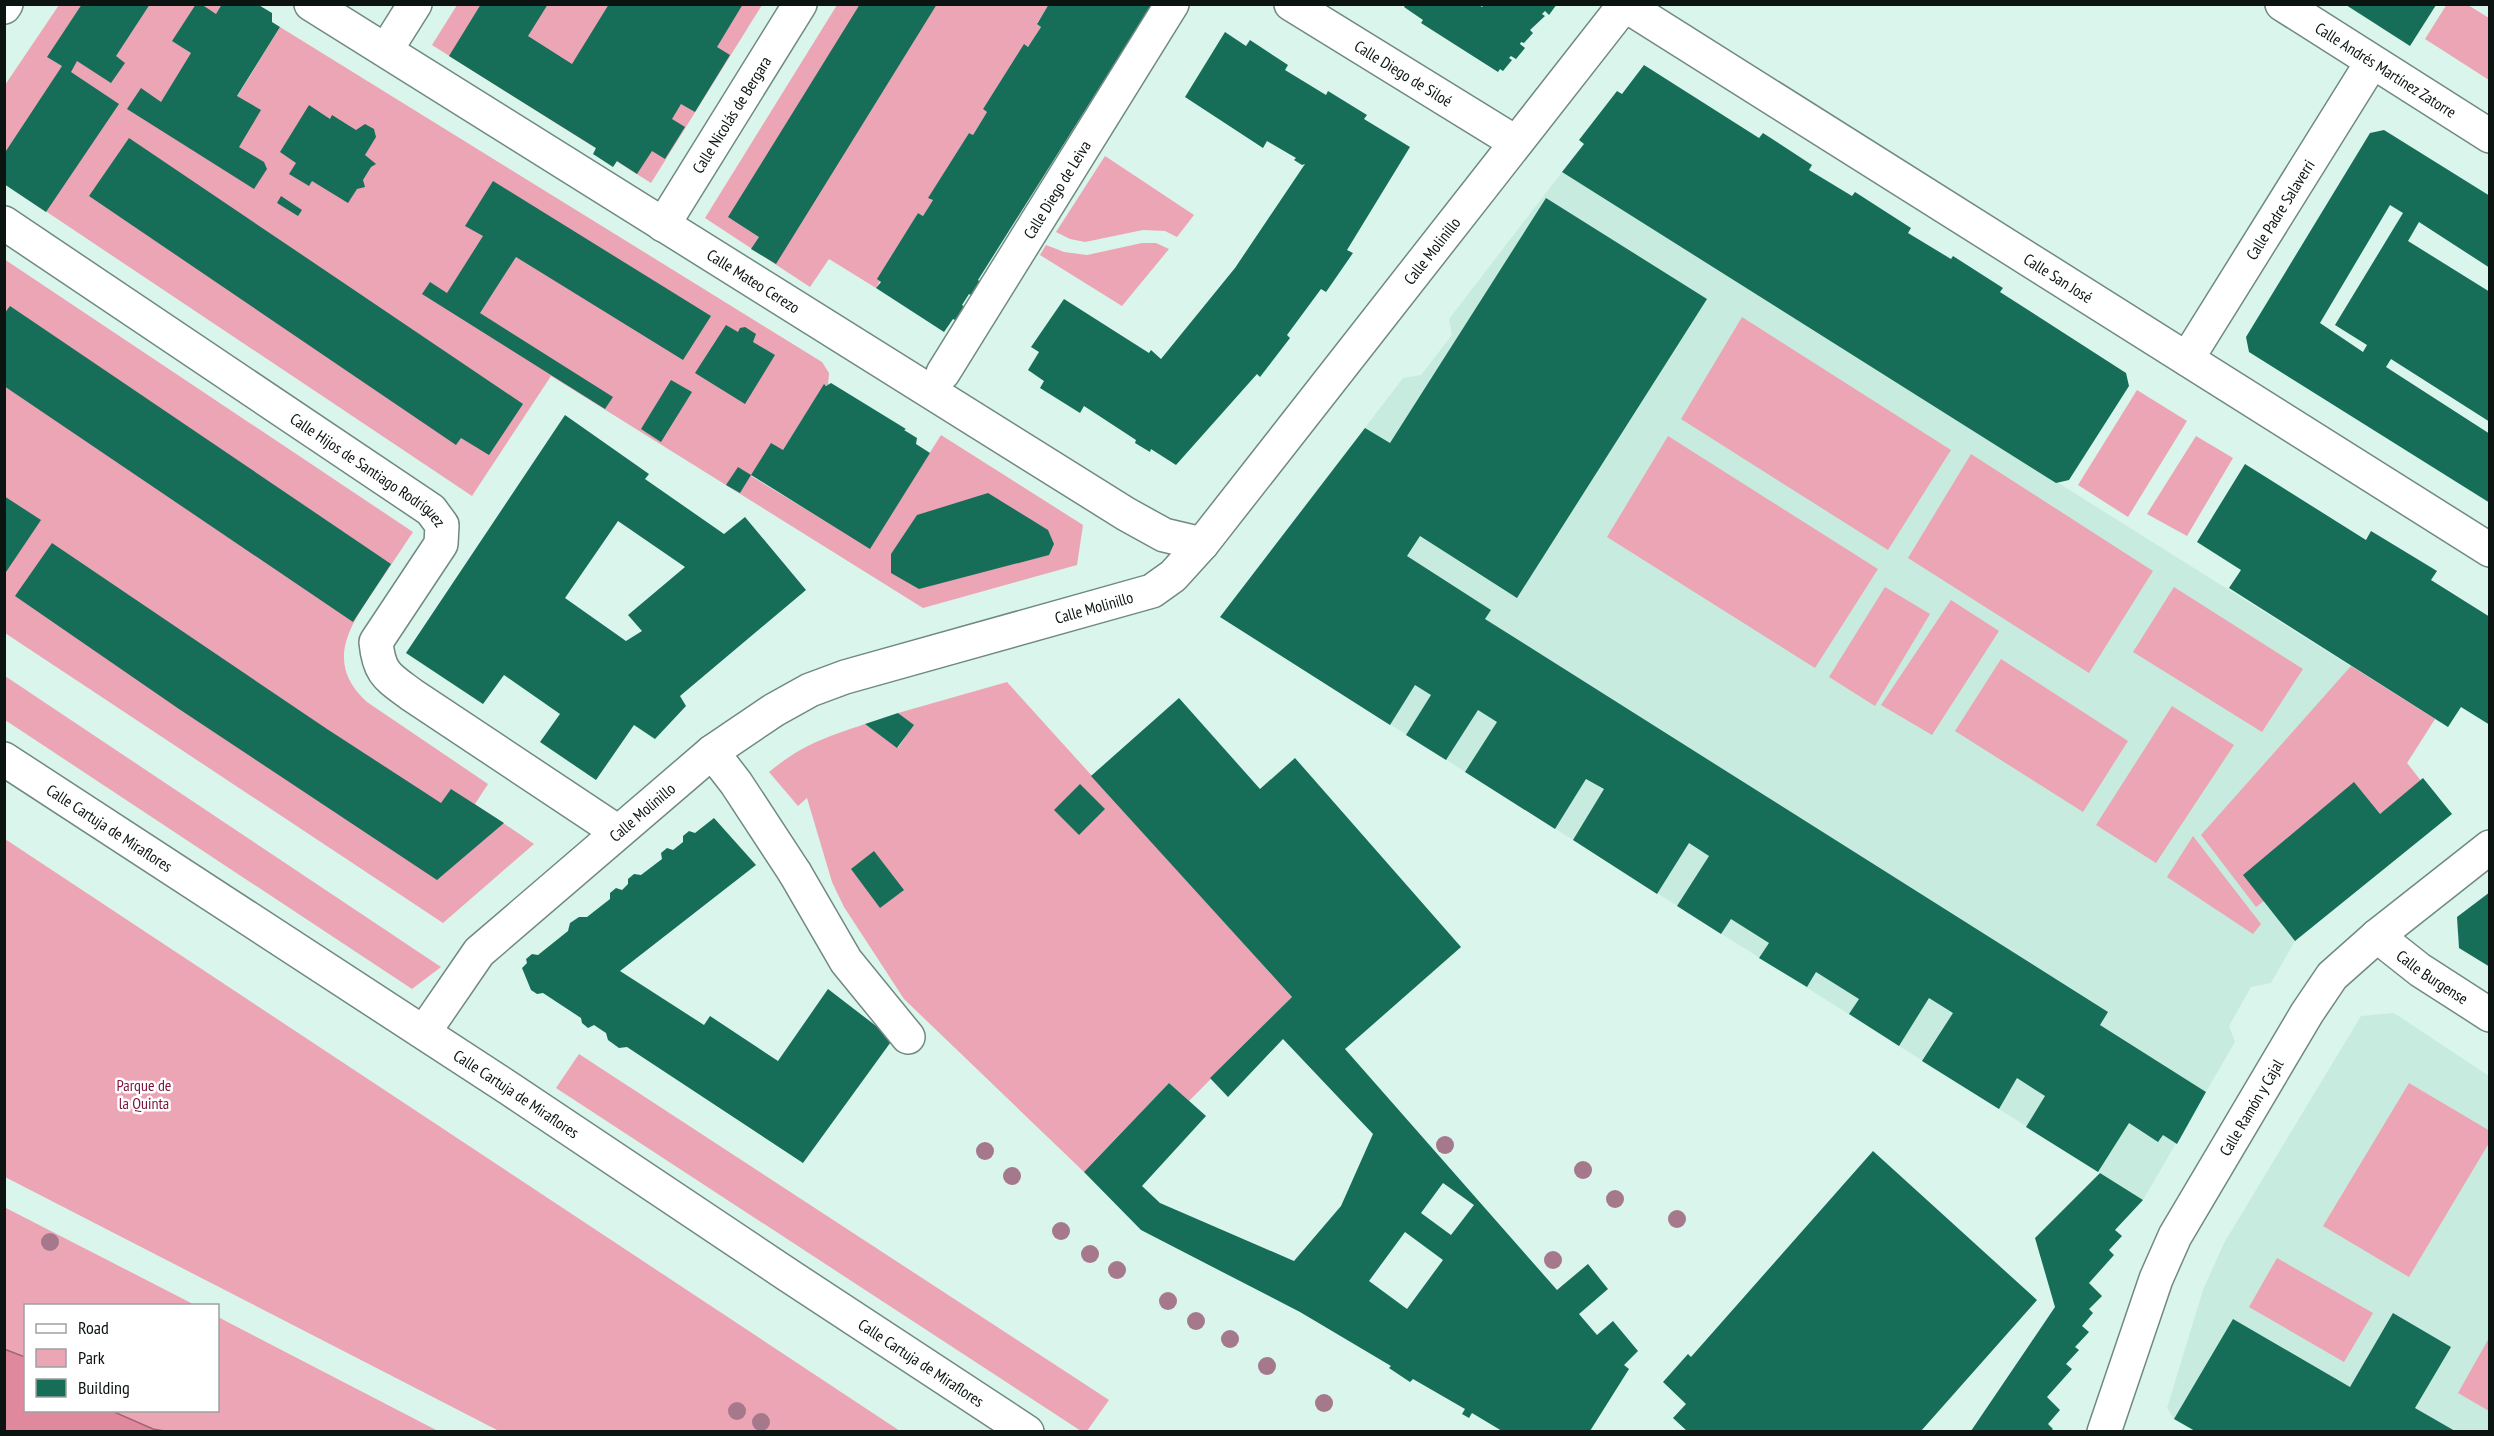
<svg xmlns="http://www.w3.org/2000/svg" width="2494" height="1436" viewBox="0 0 2494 1436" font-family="'PT Sans Narrow',sans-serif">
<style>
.built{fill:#c7ecdf}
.green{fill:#eca5b5}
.water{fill:#e0899e;stroke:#a06674;stroke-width:1.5}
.building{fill:#166e59;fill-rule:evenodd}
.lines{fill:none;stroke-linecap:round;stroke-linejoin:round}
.pedestrian-casing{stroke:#708981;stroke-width:36}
.minor-casing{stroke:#708981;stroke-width:36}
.tertiary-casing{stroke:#708981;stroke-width:36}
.pedestrian{stroke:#fff;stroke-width:33}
.minor{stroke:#fff;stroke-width:33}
.tertiary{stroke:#fff;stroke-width:33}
.tree{fill:#a5798b}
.labels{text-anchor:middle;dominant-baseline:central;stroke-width:5;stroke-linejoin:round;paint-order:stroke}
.street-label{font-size:16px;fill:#0b1411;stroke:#fff}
.park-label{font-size:16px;fill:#7a143b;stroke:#fff}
</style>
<rect width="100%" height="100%" fill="#daf5ec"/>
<!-- built -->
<g class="built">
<polygon points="1562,172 2435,719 2407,763 2421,780 2423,778 2452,814 2295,941 2271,983 2251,987 2229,1026 2235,1042 2143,1200 1220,617 1403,378 1421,375 1452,335 1449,319"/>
<polygon points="2394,1013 2489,1076 2489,1431 2195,1431 2174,1419 2167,1408 2203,1290 2224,1243 2361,1016"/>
</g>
<!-- green -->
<g class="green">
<polygon points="2447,4 2468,5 2489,18 2489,80 2425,39"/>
<polygon points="59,5 222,5 149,122 201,155 280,27 822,362 829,373 828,385 824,385 783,450 751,476 870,548 941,435 1083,525 1077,565 923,608 551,376 472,496 5,184 5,85"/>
<polygon points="457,5 762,5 651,183 432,45"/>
<polygon points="837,5 1049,5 1037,23 1041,27 1028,47 1024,45 983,109 987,112 973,135 969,133 929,197 933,200 923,216 918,213 876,288 829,259 810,287 705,218"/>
<polygon points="1105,156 1194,215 1177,237 1165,231 1143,230 1085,242 1070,239 1056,232"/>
<polygon points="1142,243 1156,243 1169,249 1122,306 1040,255 1046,245 1064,252 1087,255"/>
<path d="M 4,259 L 413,532 C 401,550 389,568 377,586 C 351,624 323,662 367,702 L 488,784 L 475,804 L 534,844 L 443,923 L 5,633 Z"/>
<polygon points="1742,317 1951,450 1888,550 1681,419"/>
<polygon points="2137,390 2187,421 2128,517 2078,485"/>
<polygon points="1668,436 1878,569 1815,668 1607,537"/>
<polygon points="2196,436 2233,458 2187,536 2147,514"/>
<polygon points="1971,454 2153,571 2089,673 1908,558"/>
<polygon points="1885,587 1930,614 1875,706 1829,677"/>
<polygon points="2174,587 2303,669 2262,732 2133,652"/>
<polygon points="1951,600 1999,631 1932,735 1881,705"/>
<polygon points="2001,659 2128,741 2083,812 1955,731"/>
<polygon points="2351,666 2435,719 2407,763 2421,781 2380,814 2256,907 2201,835"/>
<polygon points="4,676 5,676 441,967 412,989 5,720"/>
<path d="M 1007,682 L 1292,997 L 1189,1101 L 1169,1083 L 1084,1172 L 904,999 L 844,907 L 832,882 L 807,798 L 798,806 L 769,772 C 802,745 826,737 865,724 L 898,748 L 913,725 L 898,713 Z"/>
<polygon points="2172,706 2234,745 2156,863 2096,825"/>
<polygon points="2193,836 2261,924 2253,934 2167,877"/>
<polygon points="5,839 900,1431 499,1431 5,1177"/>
<polygon points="579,1054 1109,1400 1087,1431 1081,1431 556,1088"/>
<polygon points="2409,1083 2490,1131 2489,1143 2409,1277 2323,1226"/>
<polygon points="4,1207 195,1305 26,1306 26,1410 218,1410 218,1317 438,1431 5,1431"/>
<polygon points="2277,1258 2373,1313 2344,1362 2249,1307"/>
<polygon points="2489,1338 2489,1411 2458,1393"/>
</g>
<!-- water -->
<polygon class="water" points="4,1349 25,1357 26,1410 112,1411 153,1429 164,1431 5,1431"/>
<!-- building -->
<g class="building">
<polygon points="82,4 150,4 116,56 125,63 111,83 77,61 71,72 119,104 46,212 4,184 4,154 62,66 47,57"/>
<polygon points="196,4 201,4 216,14 222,4 257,4 272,13 272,22 280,27 237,96 261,110 239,147 264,162 267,169 254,189 127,109 141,88 161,102 191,53 172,41"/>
<polygon points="481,4 548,4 528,36 572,64 609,4 743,4 717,47 730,55 695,112 681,104 672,119 685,127 665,159 652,151 637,174 617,161 613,167 593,154 596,148 449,56"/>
<polygon points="860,4 937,4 776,264 751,249 759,237 728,217"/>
<polygon points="1049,4 1152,4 978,280 981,283 973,296 969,294 962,305 966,308 957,321 953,319 944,332 876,288 881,282 877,279 918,213 923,216 933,200 928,198 969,133 973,135 987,112 983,109 1024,44 1028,47 1041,27 1037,24"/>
<polygon points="1406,4 1478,4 1482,7 1484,4 1557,4 1549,15 1545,11 1542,14 1545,16 1530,30 1533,33 1524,43 1521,42 1520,44 1525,48 1516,59 1511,56 1509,58 1512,60 1503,71 1500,69 1498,72 1421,23 1423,20 1404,7"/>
<polygon points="2346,5 2436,5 2410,46"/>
<polygon points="1225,32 1246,46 1250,40 1288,65 1285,70 1326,95 1328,91 1367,115 1364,119 1410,147 1347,250 1353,253 1326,292 1321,289 1287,335 1290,338 1260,377 1257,374 1176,465 1151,449 1150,452 1135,443 1136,440 1084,406 1080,413 1040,388 1044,381 1028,370 1039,352 1031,347 1064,299 1149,353 1151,350 1161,359 1235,268 1305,164 1302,165 1294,160 1296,158 1267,141 1263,148 1185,97"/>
<polygon points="1644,65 1759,138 1763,133 1812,165 1809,170 1852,196 1855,192 1911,228 1908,233 1951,259 1953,256 2003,288 2000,292 2126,373 2129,386 2069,480 2056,483 1562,172 1584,144 1579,140 1617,91 1622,94"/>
<polygon points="309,105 330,119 332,115 356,130 365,124 374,129 376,137 365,155 376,164 371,167 363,180 365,187 357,189 348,203 312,181 309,186 289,174 296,163 280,152"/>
<path d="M 2384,130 L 2490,196 L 2490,268 L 2419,222 L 2408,241 L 2490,292 L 2490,422 L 2391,359 L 2386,367 L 2490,434 L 2490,503 L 2249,352 L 2246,337 L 2370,133 ZM 2390,205 L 2403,213 L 2335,325 L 2367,345 L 2363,352 L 2320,323 Z"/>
<polygon points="129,138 523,404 489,455 461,438 456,445 89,196"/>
<polygon points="493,181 711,316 683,360 516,257 480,313 613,397 605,409 422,294 430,282 447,293 483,236 465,226"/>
<polygon points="281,196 302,210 298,216 277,203"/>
<polygon points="1546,198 1707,299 1517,598 1420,536 1407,556 1491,610 1485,619 2108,1012 2100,1025 2206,1092 2177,1144 2163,1135 2158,1142 2129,1123 2098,1172 2026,1127 2045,1096 2017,1078 1999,1109 1922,1061 1953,1013 1929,998 1899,1046 1849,1014 1859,999 1816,972 1807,987 1759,958 1769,943 1731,919 1721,934 1677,906 1709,856 1689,843 1657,894 1573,840 1604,789 1586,779 1555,829 1465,772 1497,722 1478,710 1446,760 1406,735 1431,695 1415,685 1390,725 1220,617 1365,428 1390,443"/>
<polygon points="10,306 391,564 353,622 4,386 4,314"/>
<polygon points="726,325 738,332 740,328 745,327 756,334 753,342 775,355 745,404 695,373"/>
<polygon points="671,380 692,392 661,442 641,429"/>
<polygon points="831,383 906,429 904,430 917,438 916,444 930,453 870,549 751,475 771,443 783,450 824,384 826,386"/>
<path d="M 565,415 L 649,474 L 645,479 L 724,534 L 745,517 L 806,590 L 680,696 L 686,706 L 655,739 L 634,725 L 596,780 L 540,742 L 560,714 L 504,675 L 483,704 L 406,653 ZM 618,521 L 685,567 L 628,615 L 642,631 L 626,641 L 565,598 Z"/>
<polygon points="2245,464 2366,540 2371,531 2437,571 2431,580 2490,617 2490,725 2461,707 2448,727 2229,588 2241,570 2197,542"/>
<polygon points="738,467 751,475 740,493 726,485"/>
<polygon points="988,493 1048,530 1054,544 1049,555 919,589 891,573 891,554 917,515"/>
<polygon points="4,496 41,520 4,575"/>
<polygon points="52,543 327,729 441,803 451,789 504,823 437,880 179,709 15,596"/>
<path d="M 1179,698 L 1260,789 L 1295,758 L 1461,947 L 1345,1049 L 1557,1290 L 1588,1264 L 1608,1289 L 1579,1314 L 1597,1335 L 1613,1321 L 1638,1351 L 1624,1365 L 1629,1369 L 1590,1431 L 1502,1431 L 1472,1413 L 1469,1418 L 1462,1414 L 1465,1409 L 1413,1379 L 1410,1382 L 1389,1368 L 1391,1366 L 1300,1312 L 1141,1230 L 1084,1172 L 1169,1083 L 1206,1116 L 1142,1186 L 1160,1203 L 1294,1261 L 1341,1206 L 1373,1134 L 1283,1039 L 1228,1097 L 1210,1078 L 1292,997 L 1091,776 ZM 1443,1183 L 1474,1205 L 1451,1235 L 1421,1213 ZM 1405,1232 L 1443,1260 L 1407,1309 L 1369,1281 Z"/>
<polygon points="898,713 914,725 897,748 865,724"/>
<polygon points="2423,778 2452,814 2295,941 2243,875 2354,782 2380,814"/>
<polygon points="1080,784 1105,809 1079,835 1054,810"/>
<polygon points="714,818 756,865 620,971 704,1025 710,1016 778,1061 828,989 893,1039 803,1163 627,1047 619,1048 608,1040 606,1033 594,1025 588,1028 582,1023 581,1018 543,993 537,994 531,990 522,968 527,963 526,959 532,954 538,955 568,931 570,923 579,917 587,917 610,899 610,893 616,888 622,890 628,884 628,879 634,874 641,875 662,859 661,853 667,848 673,850 683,842 683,836 689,831 695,833"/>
<polygon points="874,851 904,890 880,908 851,869"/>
<polygon points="2490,892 2490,967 2459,948 2457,917"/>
<polygon points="1873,1151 2037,1300 1921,1431 1687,1431 1673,1418 1686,1404 1663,1382 1688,1354 1691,1357"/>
<polygon points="2100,1173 2143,1200 2115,1230 2122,1236 2109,1250 2114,1255 2089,1283 2102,1296 2089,1309 2093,1313 2082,1326 2089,1332 2075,1347 2079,1350 2066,1364 2072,1369 2047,1397 2060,1410 2048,1424 2053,1429 2051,1431 1971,1431 2055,1307 2035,1238"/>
<polygon points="2393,1313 2451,1347 2415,1408 2455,1431 2195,1431 2174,1419 2233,1319 2350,1387"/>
</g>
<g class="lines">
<defs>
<g id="pedestrian">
<path id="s1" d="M 943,373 L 1172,4"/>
<polyline points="795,873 846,961 908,1037"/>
</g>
<g id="minor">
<path id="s2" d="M 311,4 L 1126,514 L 1164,535 L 1202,544"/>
<path id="s3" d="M 1291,4 L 1515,142"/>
<path id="s4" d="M 2282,4 L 2490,136"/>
<path id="s5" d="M 1625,5 L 2490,550"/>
<polyline points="4,7 6,4"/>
<polyline points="386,50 415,4"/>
<path id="s6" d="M 4,223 L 431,510 L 442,525 L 441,544 L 376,642 C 379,674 388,677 412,695 L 618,832"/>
<path id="s7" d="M 663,225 L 800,4"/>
<path id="s8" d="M 2187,359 L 2372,62"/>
<polyline points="712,752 736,783 795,873"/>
<path id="s9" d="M 2377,936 L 2420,970 L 2490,1015"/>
<path id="s10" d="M 424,1032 L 479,952 L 712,752 L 774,710 L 810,690 L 845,677 L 1152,591 L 1173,576 L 1202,544 L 1625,4"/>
<path id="s11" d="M 2104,1432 L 2156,1279 L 2175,1236 L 2307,1013 L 2332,976 L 2377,936 L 2490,847"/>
</g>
<g id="tertiary">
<path id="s12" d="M 4,759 L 510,1089 L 788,1275 L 1027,1432"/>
</g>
</defs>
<!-- pedestrian casing -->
<use href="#pedestrian" class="pedestrian-casing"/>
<!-- minor casing -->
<use href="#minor" class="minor-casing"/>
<!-- tertiary casing -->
<use href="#tertiary" class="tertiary-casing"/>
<!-- pedestrian -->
<use href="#pedestrian" class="pedestrian"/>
<!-- minor -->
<use href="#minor" class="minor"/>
<!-- tertiary -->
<use href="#tertiary" class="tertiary"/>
</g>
<!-- trees -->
<g class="tree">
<circle cx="1445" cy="1145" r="9"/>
<circle cx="985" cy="1151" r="9"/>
<circle cx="1583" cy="1170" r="9"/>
<circle cx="1012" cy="1176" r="9"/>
<circle cx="1615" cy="1199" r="9"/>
<circle cx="1677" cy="1219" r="9"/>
<circle cx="1061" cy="1231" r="9"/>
<circle cx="50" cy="1242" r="9"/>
<circle cx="1090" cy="1254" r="9"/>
<circle cx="1553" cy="1260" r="9"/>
<circle cx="1117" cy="1270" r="9"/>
<circle cx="1168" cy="1301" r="9"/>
<circle cx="1196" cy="1321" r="9"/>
<circle cx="1230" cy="1339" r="9"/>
<circle cx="1267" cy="1366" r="9"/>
<circle cx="1324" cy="1403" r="9"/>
<circle cx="737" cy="1411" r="9"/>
<circle cx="761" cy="1422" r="9"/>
</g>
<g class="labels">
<!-- street labels -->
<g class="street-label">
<text stroke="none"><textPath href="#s4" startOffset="123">Calle Andrés Martínez Zatorre</textPath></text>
<text stroke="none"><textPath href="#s3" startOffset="132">Calle Diego de Siloé</textPath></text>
<text stroke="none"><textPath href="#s7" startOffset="130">Calle Nicolás de Bergara</textPath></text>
<text stroke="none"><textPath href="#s1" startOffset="216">Calle Diego de Leiva</textPath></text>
<text stroke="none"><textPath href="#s8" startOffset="176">Calle Padre Salaverri</textPath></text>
<text stroke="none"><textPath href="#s10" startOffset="1318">Calle Molinillo</textPath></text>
<text stroke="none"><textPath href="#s5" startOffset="512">Calle San José</textPath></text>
<text stroke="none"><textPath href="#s2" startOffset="522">Calle Mateo Cerezo</textPath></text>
<text stroke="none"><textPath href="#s6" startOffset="440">Calle Hijos de Santiago Rodríguez</textPath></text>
<text stroke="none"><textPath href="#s10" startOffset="816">Calle Molinillo</textPath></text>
<text stroke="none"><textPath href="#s10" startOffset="312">Calle Molinillo</textPath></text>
<text stroke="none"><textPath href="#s12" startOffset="126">Calle Cartuja de Miraflores</textPath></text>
<text stroke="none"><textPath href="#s9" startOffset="69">Calle Burgense</textPath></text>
<text stroke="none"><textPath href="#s12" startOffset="612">Calle Cartuja de Miraflores</textPath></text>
<text stroke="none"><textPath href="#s11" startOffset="358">Calle Ramón y Cajal</textPath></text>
<text stroke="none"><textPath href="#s12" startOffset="1098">Calle Cartuja de Miraflores</textPath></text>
</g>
<!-- park labels -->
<g class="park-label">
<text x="144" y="1085">Parque de<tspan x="144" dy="18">la Quinta</tspan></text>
</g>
</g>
<!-- border -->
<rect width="2494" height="1436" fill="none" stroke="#0b1411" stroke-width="12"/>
<!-- legend -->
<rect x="24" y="1304" width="195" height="108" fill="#ffffff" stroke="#9da1a0" stroke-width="1.5"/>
<rect x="36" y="1324" width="30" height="9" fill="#ffffff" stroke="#9da1a0" stroke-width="1.5"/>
<text x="78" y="1334" font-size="18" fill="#0b1411">Road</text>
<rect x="36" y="1349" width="30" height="18" fill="#eca5b5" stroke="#9da1a0" stroke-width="1.5"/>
<text x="78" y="1364" font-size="18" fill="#0b1411">Park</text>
<rect x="36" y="1379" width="30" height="18" fill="#166e59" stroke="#9da1a0" stroke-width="1.5"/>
<text x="78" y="1394" font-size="18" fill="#0b1411">Building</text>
</svg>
